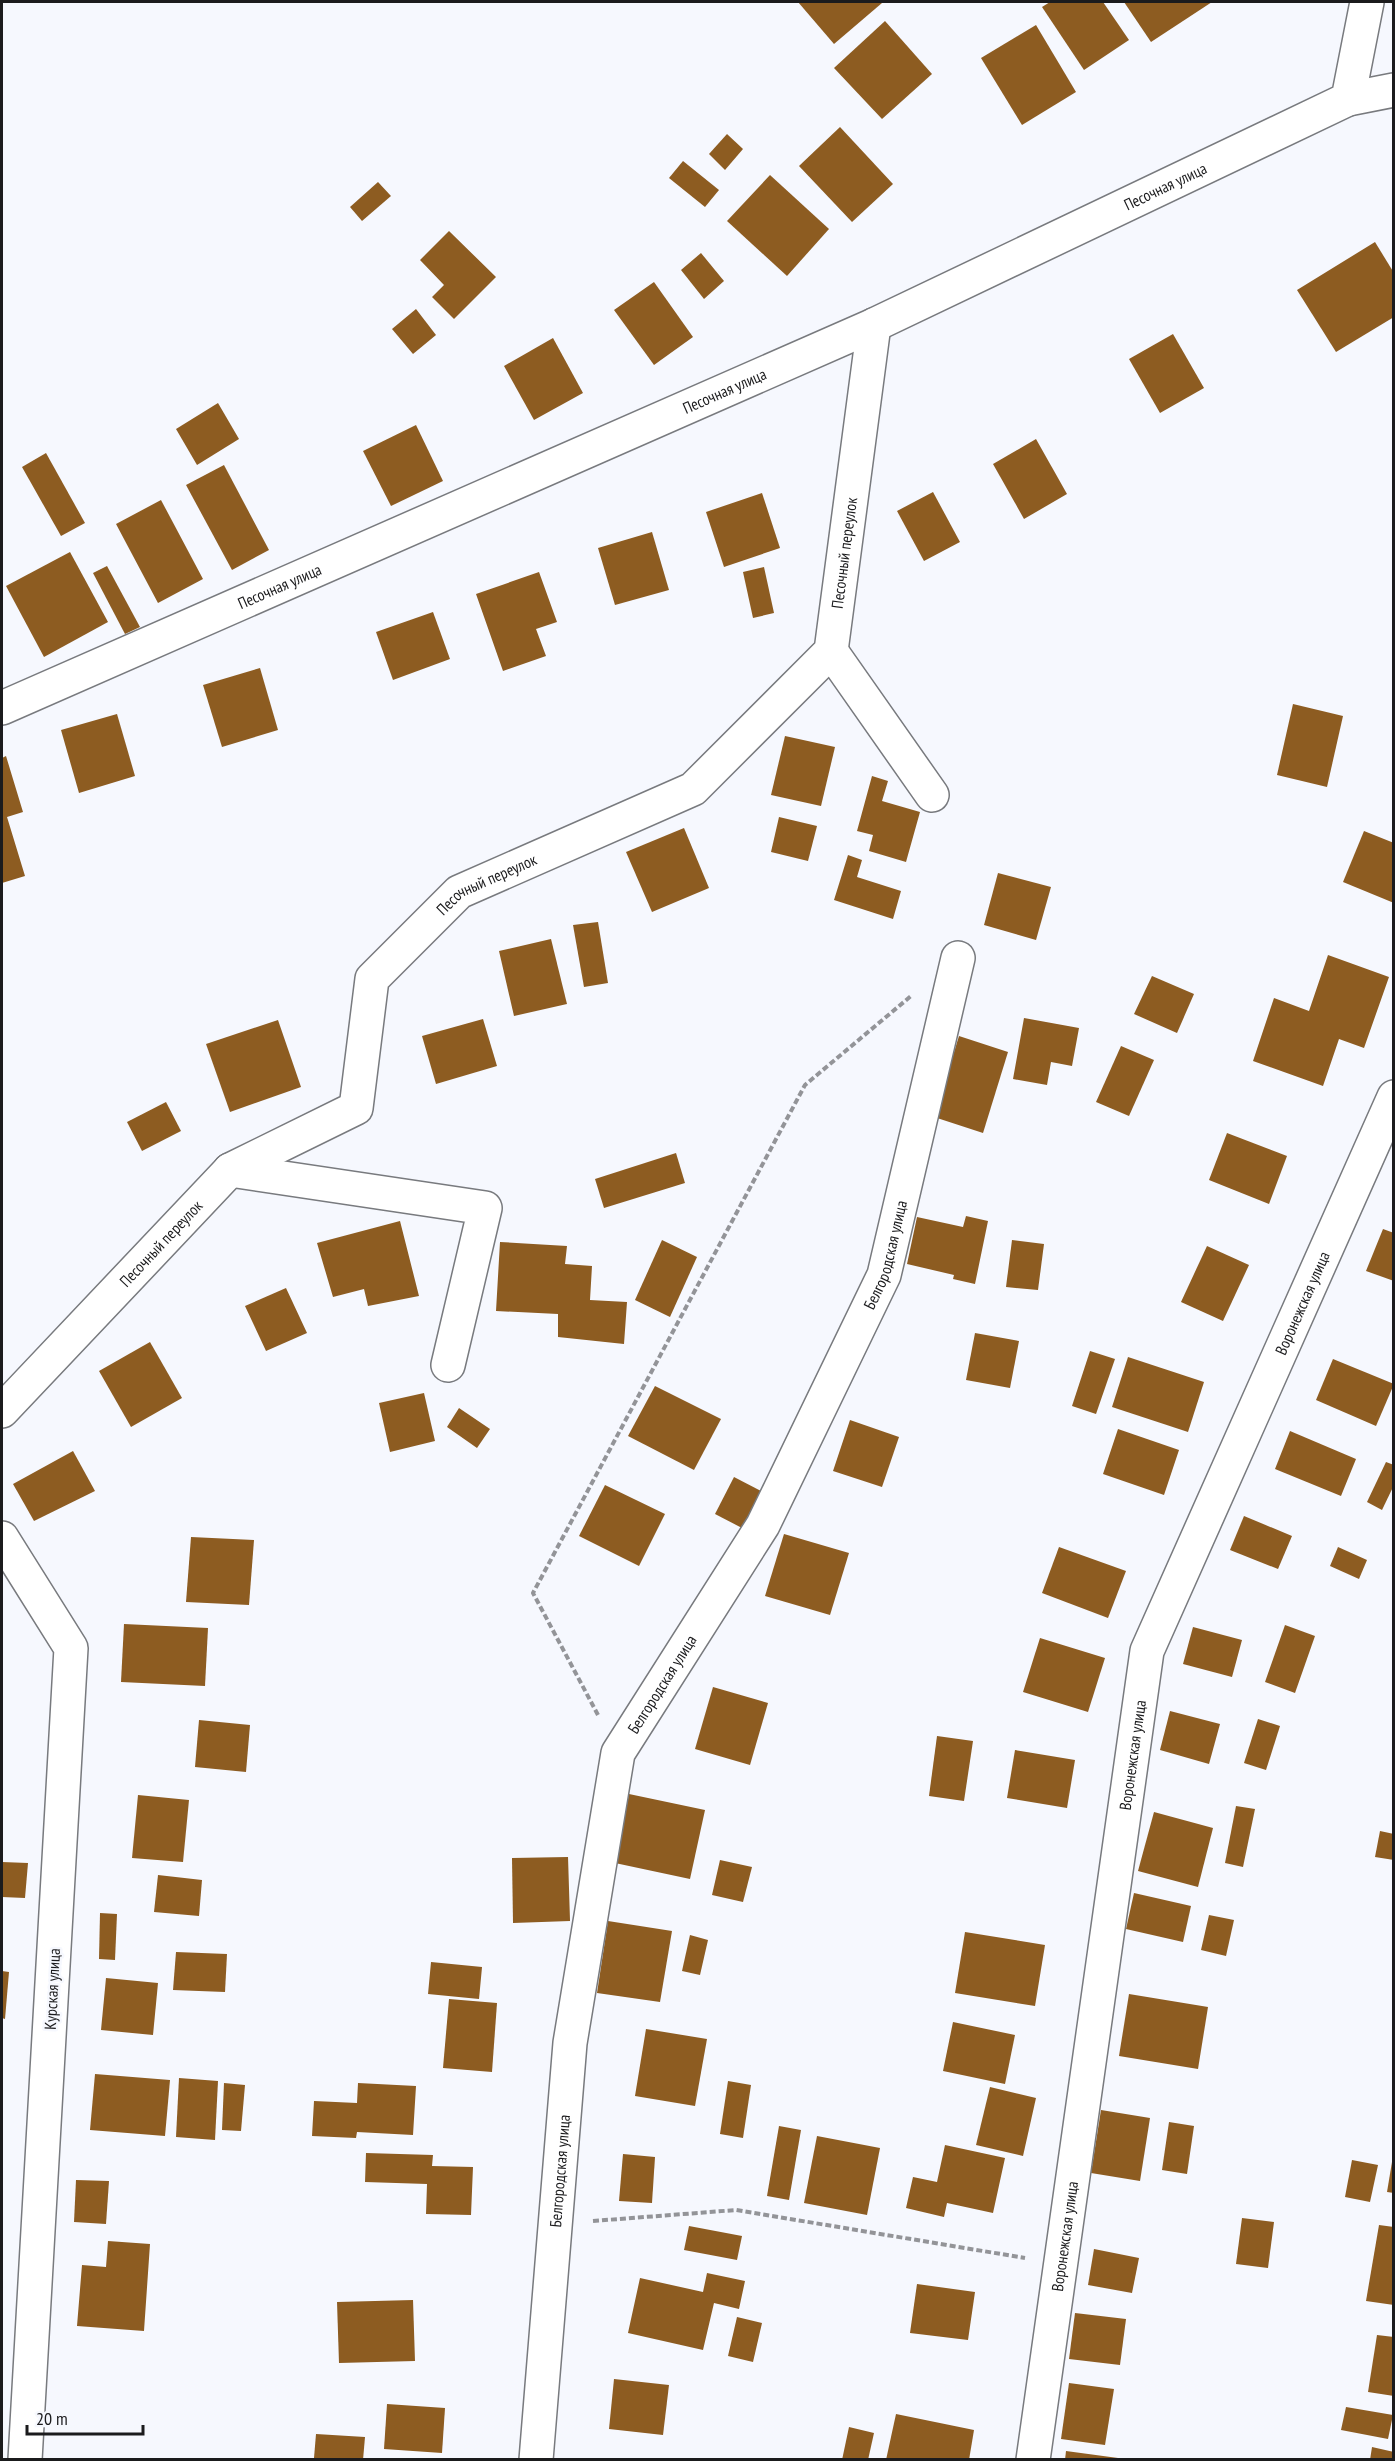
<svg xmlns="http://www.w3.org/2000/svg" width="1395" height="2461" viewBox="0 0 1395 2461" font-family="'PT Sans Narrow',sans-serif">
<style>
.building{fill:#8d5c21}
.lines{fill:none;stroke-linecap:round;stroke-linejoin:round}
.minor-casing{stroke:#787a7e;stroke-width:36}
.path{stroke:#939498;stroke-width:4;stroke-dasharray:6 3;stroke-linecap:butt}
.minor{stroke:#fff;stroke-width:33}
.labels{text-anchor:middle;dominant-baseline:central;stroke-width:5;stroke-linejoin:round;paint-order:stroke}
.street-label{font-size:16px;fill:#1b1b1d;stroke:#f6f8fe}
</style>
<rect width="100%" height="100%" fill="#f6f8fe"/>
<!-- building -->
<g class="building">
<polygon points="798,2 881,2 882,3 834,44"/>
<polygon points="1050,2 1103,2 1129,40 1084,70 1042,7"/>
<polygon points="1124,2 1212,2 1151,42"/>
<polygon points="885,21 932,74 882,119 834,68"/>
<polygon points="1036,25 1076,92 1022,125 981,58"/>
<polygon points="840,127 893,184 852,222 799,166"/>
<polygon points="727,134 743,149 725,170 709,154"/>
<polygon points="683,161 719,190 705,207 669,178"/>
<polygon points="770,175 829,229 787,276 727,221"/>
<polygon points="378,182 391,196 362,221 350,207"/>
<polygon points="449,231 496,277 454,319 432,297 444,285 420,260"/>
<polygon points="1375,242 1394,273 1394,317 1336,352 1297,290"/>
<polygon points="701,253 724,281 704,299 681,270"/>
<polygon points="654,282 693,337 654,365 614,310"/>
<polygon points="416,309 436,335 413,354 392,329"/>
<polygon points="1173,334 1204,388 1160,413 1129,359"/>
<polygon points="553,338 583,393 534,420 504,366"/>
<polygon points="218,403 239,439 197,465 176,429"/>
<polygon points="416,425 443,481 391,506 363,451"/>
<polygon points="1036,439 1067,494 1024,519 993,464"/>
<polygon points="46,453 85,523 61,536 22,467"/>
<polygon points="224,465 269,550 232,570 186,485"/>
<polygon points="933,492 960,542 924,561 897,511"/>
<polygon points="762,493 780,548 724,567 706,512"/>
<polygon points="161,500 203,579 158,603 116,524"/>
<polygon points="652,532 669,590 615,605 598,548"/>
<polygon points="70,552 108,622 44,657 6,586"/>
<polygon points="107,566 140,627 125,634 93,573"/>
<polygon points="764,567 774,613 753,618 743,572"/>
<polygon points="539,572 557,622 536,629 546,656 503,671 476,594"/>
<polygon points="433,612 450,659 393,680 376,632"/>
<polygon points="260,668 278,730 222,747 203,685"/>
<polygon points="1293,704 1343,716 1327,787 1277,775"/>
<polygon points="117,714 135,776 79,793 61,730"/>
<polygon points="785,736 835,747 821,806 771,795"/>
<polygon points="6,756 23,812 7,817 25,876 2,883 2,758"/>
<polygon points="872,776 888,781 882,801 920,812 906,862 869,851 873,835 857,831"/>
<polygon points="779,817 817,826 808,861 771,852"/>
<polygon points="684,828 709,888 652,912 626,852"/>
<polygon points="1364,831 1394,843 1394,903 1343,882"/>
<polygon points="848,855 862,860 857,877 901,891 893,919 834,900"/>
<polygon points="998,873 1051,887 1036,940 984,925"/>
<polygon points="598,922 608,983 584,987 573,925"/>
<polygon points="551,939 567,1004 514,1016 499,951"/>
<polygon points="1328,955 1389,977 1364,1048 1339,1039 1323,1086 1253,1061 1274,998 1309,1011"/>
<polygon points="1152,976 1194,994 1177,1033 1134,1014"/>
<polygon points="1024,1018 1079,1028 1072,1066 1051,1062 1047,1085 1013,1079"/>
<polygon points="483,1019 497,1066 436,1084 422,1036"/>
<polygon points="278,1020 301,1087 230,1112 206,1044"/>
<polygon points="959,1036 1008,1052 983,1133 934,1117"/>
<polygon points="1121,1046 1154,1060 1129,1116 1096,1102"/>
<polygon points="166,1102 181,1131 142,1151 127,1122"/>
<polygon points="1227,1133 1287,1156 1269,1204 1209,1180"/>
<polygon points="676,1153 685,1183 604,1208 595,1179"/>
<polygon points="966,1216 988,1221 975,1284 953,1279 954,1275 907,1264 917,1217 963,1227"/>
<polygon points="400,1221 419,1296 368,1306 364,1289 333,1297 317,1243"/>
<polygon points="1383,1229 1394,1233 1394,1281 1366,1271"/>
<polygon points="662,1240 697,1257 670,1317 635,1300"/>
<polygon points="1012,1240 1044,1244 1038,1290 1006,1287"/>
<polygon points="500,1242 567,1246 565,1264 592,1266 590,1300 627,1302 624,1344 558,1337 558,1314 496,1311"/>
<polygon points="1207,1246 1249,1265 1223,1321 1181,1302"/>
<polygon points="286,1288 307,1333 266,1351 245,1306"/>
<polygon points="975,1333 1019,1341 1010,1388 966,1380"/>
<polygon points="150,1342 182,1398 131,1427 99,1371"/>
<polygon points="1090,1351 1115,1359 1096,1414 1072,1406"/>
<polygon points="1128,1357 1204,1382 1188,1432 1112,1407"/>
<polygon points="1333,1359 1394,1384 1376,1426 1316,1400"/>
<polygon points="655,1386 721,1419 694,1470 628,1436"/>
<polygon points="424,1393 435,1441 390,1452 379,1403"/>
<polygon points="459,1408 490,1429 477,1448 447,1427"/>
<polygon points="850,1420 899,1437 882,1487 833,1471"/>
<polygon points="1118,1429 1179,1450 1164,1495 1103,1474"/>
<polygon points="1290,1431 1356,1459 1341,1496 1275,1469"/>
<polygon points="73,1451 95,1491 34,1521 13,1484"/>
<polygon points="1386,1462 1394,1465 1394,1485 1382,1510 1367,1502"/>
<polygon points="734,1477 761,1491 742,1528 715,1514"/>
<polygon points="605,1485 665,1514 639,1566 579,1536"/>
<polygon points="1244,1516 1292,1536 1278,1569 1230,1550"/>
<polygon points="784,1534 849,1553 830,1615 765,1596"/>
<polygon points="191,1537 254,1540 249,1605 186,1602"/>
<polygon points="1059,1547 1126,1571 1108,1618 1042,1593"/>
<polygon points="1338,1547 1367,1560 1359,1579 1330,1566"/>
<polygon points="124,1624 208,1628 205,1686 121,1682"/>
<polygon points="1285,1625 1315,1636 1295,1693 1265,1682"/>
<polygon points="1193,1627 1242,1640 1232,1677 1183,1664"/>
<polygon points="1040,1638 1105,1658 1088,1712 1023,1692"/>
<polygon points="713,1687 768,1703 750,1765 695,1749"/>
<polygon points="1170,1711 1220,1724 1209,1764 1160,1750"/>
<polygon points="1258,1719 1280,1726 1266,1770 1244,1763"/>
<polygon points="199,1720 250,1725 246,1772 195,1767"/>
<polygon points="937,1736 973,1741 964,1801 929,1796"/>
<polygon points="1015,1750 1075,1760 1067,1808 1007,1798"/>
<polygon points="629,1794 705,1810 690,1879 615,1863"/>
<polygon points="138,1795 189,1800 183,1862 132,1858"/>
<polygon points="1236,1806 1255,1809 1243,1867 1225,1863"/>
<polygon points="1154,1812 1213,1828 1198,1887 1138,1871"/>
<polygon points="1380,1831 1394,1834 1394,1860 1375,1857"/>
<polygon points="568,1857 570,1921 513,1923 512,1858"/>
<polygon points="720,1860 752,1867 743,1902 712,1895"/>
<polygon points="2,1862 28,1863 25,1898 2,1897"/>
<polygon points="158,1875 202,1880 199,1916 154,1912"/>
<polygon points="1134,1893 1191,1906 1183,1942 1126,1929"/>
<polygon points="100,1913 117,1914 115,1960 99,1959"/>
<polygon points="1209,1915 1234,1920 1226,1956 1201,1950"/>
<polygon points="608,1921 672,1931 660,2002 597,1993"/>
<polygon points="965,1932 1045,1945 1035,2006 955,1993"/>
<polygon points="690,1935 708,1940 700,1975 682,1971"/>
<polygon points="176,1952 227,1954 225,1992 173,1990"/>
<polygon points="431,1962 482,1967 479,1999 428,1994"/>
<polygon points="2,1971 9,1972 5,2019 2,2018"/>
<polygon points="106,1978 158,1983 153,2035 101,2030"/>
<polygon points="1129,1994 1208,2007 1198,2069 1119,2056"/>
<polygon points="449,1999 497,2003 492,2072 443,2068"/>
<polygon points="953,2022 1015,2035 1005,2084 943,2071"/>
<polygon points="646,2029 707,2039 695,2106 635,2096"/>
<polygon points="95,2074 170,2080 165,2136 90,2130"/>
<polygon points="179,2078 218,2081 215,2140 176,2137"/>
<polygon points="728,2081 751,2085 743,2138 720,2134"/>
<polygon points="224,2083 245,2085 241,2131 222,2130"/>
<polygon points="358,2083 416,2086 413,2135 357,2132 356,2138 312,2136 314,2101 357,2103"/>
<polygon points="990,2087 1036,2098 1023,2156 976,2145"/>
<polygon points="1101,2110 1150,2118 1140,2181 1091,2173"/>
<polygon points="1169,2122 1194,2126 1187,2174 1162,2170"/>
<polygon points="779,2126 801,2130 789,2200 767,2196"/>
<polygon points="817,2136 880,2148 867,2215 804,2203"/>
<polygon points="945,2145 1005,2158 993,2213 947,2203 944,2217 906,2208 913,2177 937,2182"/>
<polygon points="366,2153 433,2155 432,2166 473,2167 471,2215 426,2214 427,2184 365,2182"/>
<polygon points="623,2154 655,2157 652,2203 619,2201"/>
<polygon points="1352,2160 1378,2165 1370,2202 1345,2197"/>
<polygon points="1392,2162 1394,2163 1394,2193 1387,2192"/>
<polygon points="76,2180 109,2181 106,2224 74,2222"/>
<polygon points="1242,2218 1274,2222 1268,2268 1236,2264"/>
<polygon points="1379,2225 1394,2227 1394,2305 1366,2301"/>
<polygon points="689,2226 742,2236 737,2260 684,2250"/>
<polygon points="108,2241 150,2244 144,2331 77,2326 82,2265 106,2267"/>
<polygon points="1094,2249 1139,2258 1132,2293 1088,2285"/>
<polygon points="707,2273 745,2281 739,2309 714,2303 703,2350 628,2333 640,2278 703,2292"/>
<polygon points="917,2284 975,2292 968,2340 910,2333"/>
<polygon points="413,2300 415,2361 339,2363 337,2302"/>
<polygon points="1075,2313 1126,2319 1120,2365 1069,2359"/>
<polygon points="737,2317 762,2323 753,2362 728,2356"/>
<polygon points="1377,2335 1394,2337 1394,2396 1368,2392"/>
<polygon points="614,2379 669,2385 663,2435 609,2429"/>
<polygon points="1069,2383 1114,2389 1105,2445 1061,2439"/>
<polygon points="387,2404 445,2408 442,2453 384,2449"/>
<polygon points="1346,2407 1393,2415 1388,2439 1341,2430"/>
<polygon points="896,2414 974,2430 969,2460 886,2460"/>
<polygon points="849,2427 874,2433 868,2460 842,2460"/>
<polygon points="316,2434 365,2437 363,2460 314,2458"/>
<polygon points="1372,2447 1394,2452 1394,2460 1370,2460"/>
<polygon points="1066,2451 1118,2458 1118,2460 1065,2460"/>
</g>
<g class="lines">
<defs>
<g id="minor">
<polyline points="1348,99 1394,90"/>
<polyline points="831,651 932,795"/>
<path id="s1" d="M 2,708 L 874,325 L 1348,99 L 1367,2"/>
<polyline points="230,1170 485,1208 448,1365"/>
<path id="s2" d="M 2,1411 L 230,1170 L 356,1108 L 372,979 L 459,892 L 693,789 L 831,651 L 874,325"/>
<polyline points="2,1538 71,1648 25,2460"/>
<path id="s3" d="M 536,2460 L 570,2043 L 618,1753 L 763,1525 L 884,1275 L 958,958"/>
<path id="s4" d="M 1033,2460 L 1147,1651 L 1394,1097"/>
</g>
</defs>
<!-- minor casing -->
<use href="#minor" class="minor-casing"/>
<!-- path -->
<g class="path">
<polyline points="598,1715 533,1593 805,1085 911,996"/>
<polyline points="593,2221 736,2210 1025,2258"/>
</g>
<!-- minor -->
<use href="#minor" class="minor"/>
</g>
<g class="labels">
<!-- street labels -->
<g class="street-label">
<text stroke="none"><textPath href="#s1" startOffset="1275">Песочная улица</textPath></text>
<text stroke="none"><textPath href="#s1" startOffset="789">Песочная улица</textPath></text>
<text stroke="none"><textPath href="#s2" startOffset="1275">Песочный переулок</textPath></text>
<text stroke="none"><textPath href="#s1" startOffset="303">Песочная улица</textPath></text>
<text stroke="none"><textPath href="#s2" startOffset="753">Песочный переулок</textPath></text>
<text stroke="none"><textPath href="#s2" startOffset="231">Песочный переулок</textPath></text>
<text stroke="none"><textPath href="#s3" startOffset="1280">Белгородская улица</textPath></text>
<text stroke="none"><textPath href="#s4" startOffset="1198">Воронежская улица</textPath></text>
<text stroke="none"><textPath href="#s3" startOffset="794">Белгородская улица</textPath></text>
<text stroke="none"><textPath href="#s4" startOffset="712">Воронежская улица</textPath></text>
<text transform="translate(52 1989) rotate(-87)">Курская улица</text>
<text stroke="none"><textPath href="#s3" startOffset="290">Белгородская улица</textPath></text>
<text stroke="none"><textPath href="#s4" startOffset="226">Воронежская улица</textPath></text>
</g>
</g>
<!-- border -->
<rect width="1395" height="2461" fill="none" stroke="#1b1b1d" stroke-width="6"/>
<!-- scale -->
<path d="M27 2425v9h116v-9" fill="none" stroke="#1b1b1d" stroke-width="3"/>
<text x="36" y="2425" font-size="18" fill="#1b1b1d" stroke="#f6f8fe" stroke-width="4.5" paint-order="stroke">20 m</text>
</svg>
